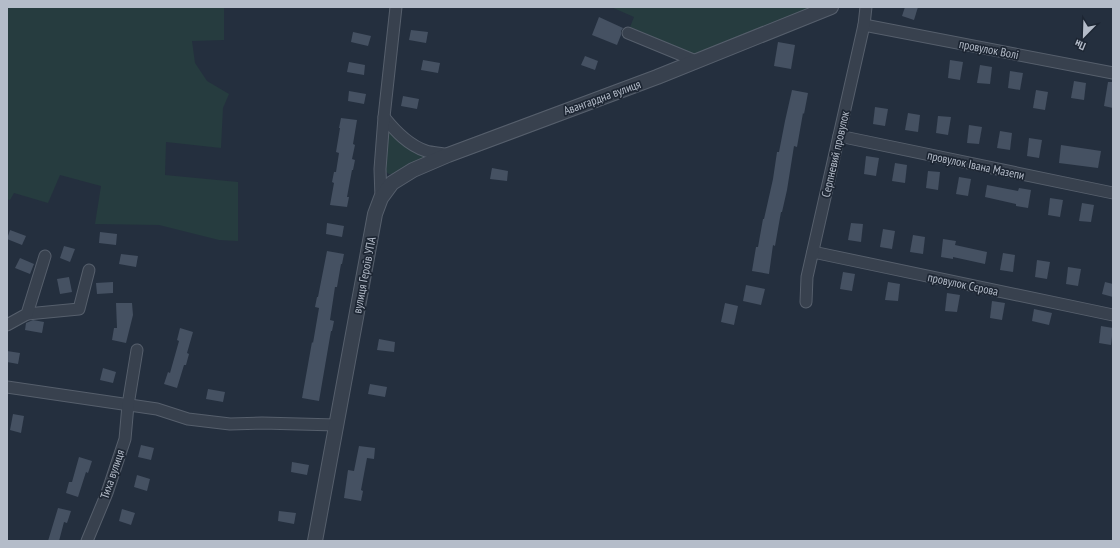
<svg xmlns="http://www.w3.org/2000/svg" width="1120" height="548" viewBox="0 0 1120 548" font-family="'PT Sans Narrow',sans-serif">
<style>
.green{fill:#263c3f}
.building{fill:#455162}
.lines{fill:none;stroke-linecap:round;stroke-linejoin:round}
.minor-casing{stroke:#565f6c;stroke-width:13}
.tertiary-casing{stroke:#565f6c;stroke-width:16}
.minor{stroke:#38414e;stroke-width:11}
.tertiary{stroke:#38414e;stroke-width:14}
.labels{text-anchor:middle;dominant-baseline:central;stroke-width:3.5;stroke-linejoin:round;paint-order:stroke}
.street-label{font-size:12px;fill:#b4bcc9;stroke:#1d2633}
</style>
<rect width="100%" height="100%" fill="#242f3e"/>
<!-- green -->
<g class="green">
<polygon points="7,7 224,7 224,40 192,41 195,63 207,81 229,94 223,108 221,148 166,142 165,175 238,182 238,241 219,240 159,225 95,224 101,186 60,175 48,203 14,193 10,200 7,199"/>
<polygon points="611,7 820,7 696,55 630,27 634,17"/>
<polygon points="386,125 433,155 395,174 389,174 385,171"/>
</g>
<!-- building -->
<g class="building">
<polygon points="905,7 918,7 914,20 902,16"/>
<polygon points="599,17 623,28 621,31 621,35 617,45 592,35"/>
<polygon points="411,30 428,32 426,43 409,40"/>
<polygon points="353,32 371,36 368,46 351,42"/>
<polygon points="778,42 795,45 791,69 774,66"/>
<polygon points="585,56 598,61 595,70 581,65"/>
<polygon points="423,60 440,63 438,73 421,70"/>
<polygon points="950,60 963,62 960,80 948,78"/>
<polygon points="349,62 365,65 364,75 347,72"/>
<polygon points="980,65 992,67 990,84 977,83"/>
<polygon points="1010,71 1023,73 1020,90 1008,88"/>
<polygon points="1074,81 1086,83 1084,100 1071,98"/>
<polygon points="1108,82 1113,82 1113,108 1104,106"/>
<polygon points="792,90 808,93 804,114 803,113 797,147 794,146 787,190 782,212 781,212 775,246 773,245 769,274 752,271 756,247 758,247 763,219 764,219 773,179 777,152 779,152 785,121"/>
<polygon points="1036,90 1048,92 1045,110 1033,108"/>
<polygon points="349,91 366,94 364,104 348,101"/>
<polygon points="403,96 419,99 417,109 401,106"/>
<polygon points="875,107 888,109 885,126 873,124"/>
<polygon points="908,113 920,115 918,132 905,130"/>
<polygon points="938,116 951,117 948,135 936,133"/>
<polygon points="341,118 357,120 353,144 355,145 352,159 355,160 353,170 352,170 347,197 349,197 347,207 330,205 334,183 332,182 334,172 336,172 339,153 336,152 340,128 339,128"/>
<polygon points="969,125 982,127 979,144 967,143"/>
<polygon points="1000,131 1012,133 1010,150 997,148"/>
<polygon points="1029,138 1042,140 1039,158 1027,156"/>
<polygon points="1061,145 1101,151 1098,168 1059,163"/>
<polygon points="866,156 879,158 876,176 864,174"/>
<polygon points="895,163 907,165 905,183 892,181"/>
<polygon points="492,168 508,171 507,181 490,179"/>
<polygon points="928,171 940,172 938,190 926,188"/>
<polygon points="959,177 971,179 968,196 956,194"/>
<polygon points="987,185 1018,191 1019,188 1031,190 1028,208 1016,206 1016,204 985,197"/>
<polygon points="1050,198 1063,200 1060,217 1048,215"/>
<polygon points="1082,203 1094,205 1091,222 1079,221"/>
<polygon points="327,223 344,226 342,237 326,234"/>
<polygon points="851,223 863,224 861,242 848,240"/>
<polygon points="883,229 895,231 892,249 880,247"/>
<polygon points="10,230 26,236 22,245 7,239"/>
<polygon points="100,232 117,234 116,245 99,243"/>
<polygon points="913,235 925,237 923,254 910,252"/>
<polygon points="943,239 956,241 955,245 987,252 985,264 953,257 953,259 941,257"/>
<polygon points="64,246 75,249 70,262 60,258"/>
<polygon points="327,251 344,254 342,264 341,264 337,287 335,287 330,320 334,321 332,331 331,331 319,401 302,398 312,342 313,343 319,308 315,307 317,297 318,297"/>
<polygon points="1003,253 1015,255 1013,272 1000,270"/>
<polygon points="121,254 138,256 136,267 119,264"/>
<polygon points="20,258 34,264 30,274 15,268"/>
<polygon points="1037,260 1050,262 1047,279 1035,277"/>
<polygon points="1068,267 1081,269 1078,286 1066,284"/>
<polygon points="843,272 855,274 852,291 840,289"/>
<polygon points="69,277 72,292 60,294 57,279"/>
<polygon points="113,282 113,293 97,294 96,283"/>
<polygon points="888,282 900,284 898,301 885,300"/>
<polygon points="1105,282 1113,284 1113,297 1102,294"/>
<polygon points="746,285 765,289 761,305 743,301"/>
<polygon points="947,293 960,295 957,312 945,311"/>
<polygon points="992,301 1005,303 1002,320 990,318"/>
<polygon points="116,303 132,303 133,315 126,343 112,340 114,328 117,328"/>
<polygon points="725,303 738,306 734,325 721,322"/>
<polygon points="1034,309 1052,313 1049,325 1032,321"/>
<polygon points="33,320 44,322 42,333 25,330 26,323"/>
<polygon points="1101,326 1113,328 1111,345 1099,343"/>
<polygon points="180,328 193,332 187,353 189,354 186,365 184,365 177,388 164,384 168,372 170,373 179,341 177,340"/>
<polygon points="379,339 395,342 394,352 377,350"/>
<polygon points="7,351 20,353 18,364 7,362"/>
<polygon points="103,368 116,372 113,383 100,380"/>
<polygon points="370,384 387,387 385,397 368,394"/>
<polygon points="208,389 225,392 223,402 206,399"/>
<polygon points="13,414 24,416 21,433 10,430"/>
<polygon points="141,445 154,448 151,460 138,457"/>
<polygon points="359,446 375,448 374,459 367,458 361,490 363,491 361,501 344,498 348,470 354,471"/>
<polygon points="79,457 92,461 88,473 86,472 78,497 66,493 69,482 72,482"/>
<polygon points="292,462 309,465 307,475 291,472"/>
<polygon points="137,475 150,479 147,491 134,487"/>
<polygon points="58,508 71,511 67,523 64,522 59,541 48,541"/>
<polygon points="122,509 135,513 131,525 119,521"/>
<polygon points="279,511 296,513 294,524 278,521"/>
</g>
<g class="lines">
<defs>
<g id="minor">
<polyline points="864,25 1113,73"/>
<polyline points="628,33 696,61"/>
<path d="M 384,117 C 395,131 408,145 426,151 C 432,153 441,153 448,155"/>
<polyline points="839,136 1113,193"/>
<polyline points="381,198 380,169 384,117 396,7"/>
<polyline points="813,252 1113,315"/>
<polyline points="806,302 807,277 864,25 866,7"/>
<polyline points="27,314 79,309 89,270"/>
<polyline points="7,325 27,314 45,256"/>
<polyline points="7,387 157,409 188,419 230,424 262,423 336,425"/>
<polyline points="87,541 107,493 125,439 128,405 137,350"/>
</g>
<polyline id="tertiary" points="315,541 375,214 381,198 392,183 413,170 448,155 657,77 831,7"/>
</defs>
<!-- minor casing -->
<use href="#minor" class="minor-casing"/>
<!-- tertiary casing -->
<use href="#tertiary" class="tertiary-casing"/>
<!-- minor -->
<use href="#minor" class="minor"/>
<!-- tertiary -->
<use href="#tertiary" class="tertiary"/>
</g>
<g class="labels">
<!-- street labels -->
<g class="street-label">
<text transform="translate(989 49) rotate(11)">провулок Волі</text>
<text transform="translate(602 97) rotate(-20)">Авангардна вулиця</text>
<text transform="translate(835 154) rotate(-77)">Серпневий провулок</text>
<text transform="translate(976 165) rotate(12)">провулок Івана Мазепи</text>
<text transform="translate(364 275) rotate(-79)">вулиця Героїв УПА</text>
<text transform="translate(963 284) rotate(12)">провулок Сєрова</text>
<text transform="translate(112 474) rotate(-71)">Тиха вулиця</text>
</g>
</g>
<!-- border -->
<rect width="1120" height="548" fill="none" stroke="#b4bcc9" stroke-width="16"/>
<!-- north arrow -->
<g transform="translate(1084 36) rotate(203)" stroke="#1d2633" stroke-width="3" paint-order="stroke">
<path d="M0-3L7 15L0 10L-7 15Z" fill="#b4bcc9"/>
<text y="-6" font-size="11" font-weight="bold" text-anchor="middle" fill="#b4bcc9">Пн</text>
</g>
</svg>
